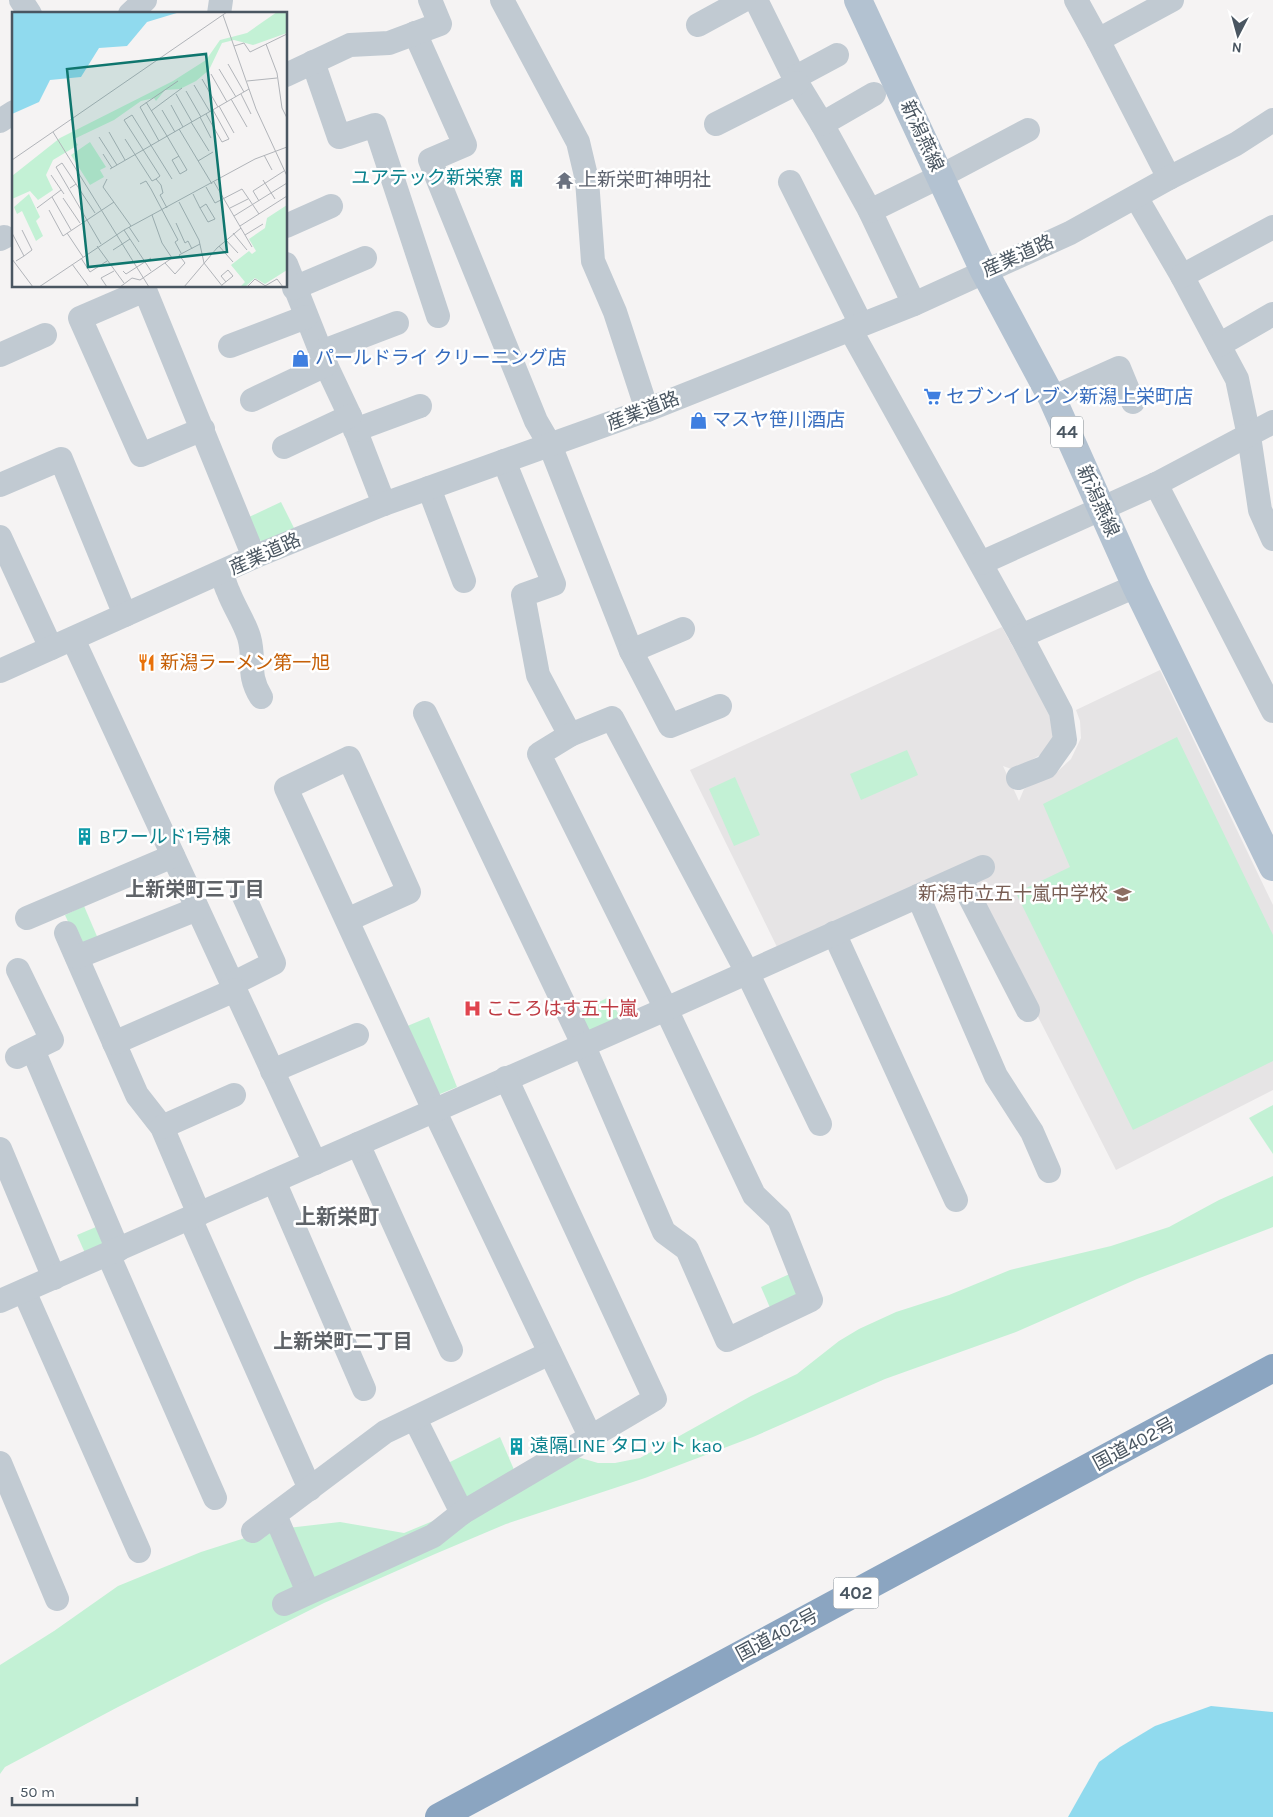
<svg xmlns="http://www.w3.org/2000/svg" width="1273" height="1817" viewBox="0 0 1273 1817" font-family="Karla,'Noto Sans JP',sans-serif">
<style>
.education{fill:#e6e4e5}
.green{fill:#c3f1d5}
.water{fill:#90daee}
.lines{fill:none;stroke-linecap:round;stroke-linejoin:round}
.minor{stroke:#c1cad2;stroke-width:24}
.major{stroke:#b3c2d1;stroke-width:28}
.highway{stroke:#8ba5c1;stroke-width:28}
.labels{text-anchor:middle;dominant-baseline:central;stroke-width:5;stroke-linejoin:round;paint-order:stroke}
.shield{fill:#fff;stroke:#808990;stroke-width:1}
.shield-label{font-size:18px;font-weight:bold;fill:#4a5661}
.street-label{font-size:19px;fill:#4a5661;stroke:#fff}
.culture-label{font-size:19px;fill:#0d838f;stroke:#fff;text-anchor:start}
.worship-label{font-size:19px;fill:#5b616d;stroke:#fff;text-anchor:start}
.shop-label{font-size:19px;fill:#366cbe;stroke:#fff;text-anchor:start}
.food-label{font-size:19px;fill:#c56008;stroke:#fff;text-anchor:start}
.education-label{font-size:19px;fill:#785e54;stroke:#fff;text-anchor:end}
.health-label{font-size:19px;fill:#be3a42;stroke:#fff;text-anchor:start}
.neighbourhood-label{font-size:20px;font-weight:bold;fill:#5f6368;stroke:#fff}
.quarter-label{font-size:21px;font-weight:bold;fill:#5f6368;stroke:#fff}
.inset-road{fill:none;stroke:#b1b4b9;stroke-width:1}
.view{fill:#0f766e;fill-opacity:0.15;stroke:#0f766e;stroke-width:2.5}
.inset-edge{fill:none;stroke:#4a5661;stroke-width:2.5}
</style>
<rect width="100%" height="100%" fill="#f5f3f3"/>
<!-- education -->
<polygon class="education" points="1002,627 1052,718 1056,737 1047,751 1014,770 1003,766 1019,801 1024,789 1058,771 1071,759 1081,738 1080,721 1076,710 1160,670 1273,905 1273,1090 1116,1170 970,883 778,949 690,770"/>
<!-- green -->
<g class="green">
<polygon points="281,502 295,530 266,543 255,538 249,517"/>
<polygon points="1177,737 1273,935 1273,1061 1133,1130 1016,893 1070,867 1043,804"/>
<polygon points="907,750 918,775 861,800 850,774"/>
<polygon points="735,777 760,835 734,846 709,789"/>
<polygon points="84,906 99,941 78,944 65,915"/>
<polygon points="609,997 620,1017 591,1031 583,1029 575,1014"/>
<polygon points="429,1017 457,1087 440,1094 433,1092 405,1027"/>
<polygon points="1273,1105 1273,1154 1249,1118"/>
<polygon points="1273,1176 1273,1227 1137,1279 1016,1332 885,1379 753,1437 645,1478 506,1524 435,1554 324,1603 118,1707 5,1767 0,1774 0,1665 54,1631 118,1586 201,1552 270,1530 340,1522 404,1533 462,1509 574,1456 598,1463 615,1463 640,1458 751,1396 797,1374 839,1341 859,1329 896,1312 949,1295 1010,1270 1111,1246 1169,1227 1219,1200"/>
<polygon points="103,1224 107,1244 85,1253 77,1235"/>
<polygon points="794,1272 798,1297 771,1310 761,1287"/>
<polygon points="500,1437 515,1472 470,1501 463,1498 448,1463"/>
</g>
<!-- water -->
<polygon class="water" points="1211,1706 1273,1712 1273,1817 1068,1817 1099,1762 1120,1747 1155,1726"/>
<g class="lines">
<!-- minor -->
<g class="minor">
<polyline points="21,0 30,14"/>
<polyline points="502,0 578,142 587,180 593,261 615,312 647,410"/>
<polyline points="756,0 797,83 822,124 870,211 914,304"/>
<polyline points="1076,0 1098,40 1169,178"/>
<polyline points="130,14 145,0"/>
<polyline points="219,14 221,0"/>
<polyline points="698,25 744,0"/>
<polyline points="415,33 465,145 430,160 536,421 550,445 631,651 670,726 720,706"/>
<polyline points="1098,40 1172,0"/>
<polyline points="313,62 339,137 375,125 438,316"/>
<polyline points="286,75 350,45 389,43 440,24 430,0"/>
<polyline points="794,78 837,55"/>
<polyline points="0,121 14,112"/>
<polyline points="716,124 797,83"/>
<polyline points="822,124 874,94"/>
<polyline points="790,182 861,324"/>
<polyline points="1136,197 1182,276 1237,379 1249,436 1260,510 1273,539"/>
<polyline points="870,211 941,176 1028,130"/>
<polyline points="286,226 331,206"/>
<polyline points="0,239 4,237"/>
<polyline points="286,264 326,365 350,416 384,504"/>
<polyline points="1182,276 1273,227"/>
<polyline points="294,288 365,258"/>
<polyline points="850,329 1021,636 1061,712 1065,740 1046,767 1018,778"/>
<polyline points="1219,345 1273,314"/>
<polyline points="230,346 306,317"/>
<polyline points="321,352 397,323"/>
<polyline points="0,355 45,335"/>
<polyline points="1052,398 1119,368 1133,402"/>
<polyline points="252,400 326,365"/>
<polyline points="203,429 141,455 80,318 145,290 254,557"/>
<polyline points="355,430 420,406"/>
<polyline points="284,447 350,416"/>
<polyline points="504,461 554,584 523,595 538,675 570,735 612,718 747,972 820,1124"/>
<polyline points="1156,484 1273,711"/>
<polyline points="0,485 61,459 125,615"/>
<polyline points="429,488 464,581"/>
<polyline points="0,537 51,648"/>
<polyline points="981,563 1156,484 1273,422"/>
<path d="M 222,573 C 224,579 225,585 228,591 C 234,607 244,621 249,637 C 256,661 246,673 261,697"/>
<polyline points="1021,636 1136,586"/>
<polyline points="73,639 315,1163"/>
<polyline points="631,651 683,629"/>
<polyline points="0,671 254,557 384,504 647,410 914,304 1070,233 1169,178 1236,144 1273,120"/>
<polyline points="425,713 583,1044 664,1232 687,1249 727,1340 811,1300 779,1219 754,1195 666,1009 539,754 570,735"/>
<polyline points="960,878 1028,1010"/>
<polyline points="918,896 996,1076 1032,1132 1049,1171"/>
<polyline points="27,918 173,856"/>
<polyline points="347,920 409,892 349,758 286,788 434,1110 590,1436"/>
<polyline points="66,933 137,1095 162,1127 199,1214"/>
<polyline points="834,933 956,1200"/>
<polyline points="77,957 197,909"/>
<polyline points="232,984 274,963 242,892"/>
<polyline points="114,1043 235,990"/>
<polyline points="33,1050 118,1250"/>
<polyline points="17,1057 52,1040 18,970"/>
<polyline points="272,1071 357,1035"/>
<polyline points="162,1127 234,1095"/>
<polyline points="358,1144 451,1350"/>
<polyline points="0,1149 54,1278"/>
<polyline points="274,1181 364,1389"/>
<polyline points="190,1218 310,1489"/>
<polyline points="108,1254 215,1498"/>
<polyline points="24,1291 139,1551"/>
<polyline points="0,1301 666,1009 983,867"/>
<polyline points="415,1419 462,1513"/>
<polyline points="0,1463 57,1599"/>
<polyline points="275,1515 308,1592"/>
<polyline points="253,1531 385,1432 550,1353"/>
<polyline points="284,1604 433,1536 462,1513 655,1399 506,1078"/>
</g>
<!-- major -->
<polyline class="major" points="858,0 984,271 1052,398 1136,586 1273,867"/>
<!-- highway -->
<polyline class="highway" points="439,1817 1273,1368"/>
</g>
<!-- icons -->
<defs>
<symbol id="building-bare" viewBox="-9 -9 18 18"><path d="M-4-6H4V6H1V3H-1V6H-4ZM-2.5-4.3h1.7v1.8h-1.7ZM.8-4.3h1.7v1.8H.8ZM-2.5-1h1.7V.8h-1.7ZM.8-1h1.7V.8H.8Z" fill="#0f9aa8" stroke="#fff" stroke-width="2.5" paint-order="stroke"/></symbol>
<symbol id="temple-bare" viewBox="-9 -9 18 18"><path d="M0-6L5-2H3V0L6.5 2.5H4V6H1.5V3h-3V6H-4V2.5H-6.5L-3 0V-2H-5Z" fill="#6b7280" stroke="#fff" stroke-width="2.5" paint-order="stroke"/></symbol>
<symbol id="shop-bare" viewBox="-9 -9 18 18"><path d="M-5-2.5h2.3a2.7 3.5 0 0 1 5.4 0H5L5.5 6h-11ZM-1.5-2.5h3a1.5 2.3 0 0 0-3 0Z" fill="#3f7fe0" stroke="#fff" stroke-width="2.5" paint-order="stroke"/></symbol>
<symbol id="supermarket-bare" viewBox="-9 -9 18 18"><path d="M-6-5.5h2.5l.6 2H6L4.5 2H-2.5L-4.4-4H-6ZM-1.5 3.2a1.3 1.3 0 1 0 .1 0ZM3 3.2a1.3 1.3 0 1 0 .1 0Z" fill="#3f7fe0" stroke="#fff" stroke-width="2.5" paint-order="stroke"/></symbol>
<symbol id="restaurant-bare" viewBox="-9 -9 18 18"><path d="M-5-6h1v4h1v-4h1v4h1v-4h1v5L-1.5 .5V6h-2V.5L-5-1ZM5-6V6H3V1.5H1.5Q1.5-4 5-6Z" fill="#e8710a" stroke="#fff" stroke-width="2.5" paint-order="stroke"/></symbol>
<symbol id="school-bare" viewBox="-9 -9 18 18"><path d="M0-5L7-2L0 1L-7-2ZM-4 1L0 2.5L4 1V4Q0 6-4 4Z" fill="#8d6e63" stroke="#fff" stroke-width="2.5" paint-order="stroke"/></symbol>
<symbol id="hospital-bare" viewBox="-9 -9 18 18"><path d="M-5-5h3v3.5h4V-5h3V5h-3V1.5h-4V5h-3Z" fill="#e0444e" stroke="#fff" stroke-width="2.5" paint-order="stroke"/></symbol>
</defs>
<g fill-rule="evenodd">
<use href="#building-bare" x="504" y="166" width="25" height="25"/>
<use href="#temple-bare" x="552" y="168" width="25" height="25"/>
<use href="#shop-bare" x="288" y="346" width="25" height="25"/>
<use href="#supermarket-bare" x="920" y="384" width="25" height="25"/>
<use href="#shop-bare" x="686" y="408" width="25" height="25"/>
<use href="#restaurant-bare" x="134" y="650" width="25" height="25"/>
<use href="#building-bare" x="72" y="824" width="25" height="25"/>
<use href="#school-bare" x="1110" y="882" width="25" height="25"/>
<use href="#hospital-bare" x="460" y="996" width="25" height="25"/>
<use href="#building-bare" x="504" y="1434" width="25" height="25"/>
</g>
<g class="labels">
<!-- shield labels -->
<g class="shield">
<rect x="1051" y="416.5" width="32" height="31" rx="4"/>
<rect x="833.5" y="1577.5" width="45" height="31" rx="4"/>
</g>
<g class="shield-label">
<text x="1067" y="432">44</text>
<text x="856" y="1593">402</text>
</g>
<!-- street labels -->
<g class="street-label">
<text transform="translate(922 136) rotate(65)">新潟燕線</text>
<text transform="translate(1018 256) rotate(-24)">産業道路</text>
<text transform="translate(643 411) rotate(-21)">産業道路</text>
<text transform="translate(1098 501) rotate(66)">新潟燕線</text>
<text transform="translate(265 554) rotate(-24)">産業道路</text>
<text transform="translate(1134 1444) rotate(-28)">国道402号</text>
<text transform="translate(777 1635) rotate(-28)">国道402号</text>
</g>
<!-- culture labels -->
<g class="culture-label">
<text x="503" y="178" text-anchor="end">ユアテック新栄寮</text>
<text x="99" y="837">Bワールド1号棟</text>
<text x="530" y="1446">遠隔LINE タロット kao</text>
</g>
<!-- worship labels -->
<g class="worship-label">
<text x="578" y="180">上新栄町神明社</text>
</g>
<!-- shop labels -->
<g class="shop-label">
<text x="315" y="358">パールドライ クリーニング店</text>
<text x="946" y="397">セブンイレブン新潟上栄町店</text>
<text x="712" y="420">マスヤ笹川酒店</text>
</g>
<!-- food labels -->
<g class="food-label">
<text x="160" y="663">新潟ラーメン第一旭</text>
</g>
<!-- education labels -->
<g class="education-label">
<text x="1108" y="894">新潟市立五十嵐中学校</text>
</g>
<!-- health labels -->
<g class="health-label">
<text x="486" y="1009">こころはす五十嵐</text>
</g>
<!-- neighbourhood labels -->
<g class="neighbourhood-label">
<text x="195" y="889">上新栄町三丁目</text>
<text x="343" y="1341">上新栄町二丁目</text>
</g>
<!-- quarter labels -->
<g class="quarter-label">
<text x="337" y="1217">上新栄町</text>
</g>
</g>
<!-- overview -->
<g transform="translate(12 12)">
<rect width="275" height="275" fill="#f5f3f3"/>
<path d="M 265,0 L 275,0 L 275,21 L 241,33 L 222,28 L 210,31 L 197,58 L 184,69 L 168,77 L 153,78 L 144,89 L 142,86 L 129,89 L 102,108 L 62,127 L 66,133 L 41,148 L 34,163 L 41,178 L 26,188 L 18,179 L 0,187 L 0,164 L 48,126 L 161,69 L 194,48 L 208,28 L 235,21 ZM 78,130 L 94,155 L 88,158 L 92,165 L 78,173 L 59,143 ZM 17,182 L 28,205 L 24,209 L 31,224 L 24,229 L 10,199 L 5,202 L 2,195 ZM 275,193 L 275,258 L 253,272 L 243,266 L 233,275 L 228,275 L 233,270 L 219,253 L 237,239 L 240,242 L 244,239 L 237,227 L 253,216 L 255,206 Z" fill="#c3f1d5"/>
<path d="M 0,0 L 168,0 L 135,10 L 115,34 L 87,36 L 69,65 L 38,68 L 27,90 L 0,102 Z" fill="#90daee"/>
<path class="inset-road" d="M 211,3 L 244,97 L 275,164M 254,32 L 265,61 L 270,96 L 275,106M 222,34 L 232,31 L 238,40 L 275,22M 216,52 L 232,80M 207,57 L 224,85M 199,62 L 215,90M 190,67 L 206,95M 235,69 L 265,66M 182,73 L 198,100M 174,79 L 189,105M 164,82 L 180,110M 229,82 L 239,102M 219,87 L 235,115M 134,90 L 155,124 L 175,158 L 168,162 L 160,148 L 167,144M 159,93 L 171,115M 207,94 L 222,121M 150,98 L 163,120M 139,99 L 170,76M 194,102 L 210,130 L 217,127 L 201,98M 188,105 L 199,126M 179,110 L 197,139M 167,117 L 200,172M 41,120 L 137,275M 97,120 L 113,148M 87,125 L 105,153M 113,127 L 140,169 L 144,167 L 149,173 L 151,181 L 148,183 L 155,196M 147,129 L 128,95 L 166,69M 91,142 L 100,156M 252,143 L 260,158M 0,148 L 215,0M 186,149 L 201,140M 98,157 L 237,77M 39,163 L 52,182M 95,167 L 91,175 L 119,214M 144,167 L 148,164 L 112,108 L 120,103 L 160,167M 251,168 L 263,187M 202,170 L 240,235M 64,172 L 83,201M 128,172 L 134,169 L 139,177 L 166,228 L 163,230 L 169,241M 194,175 L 203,191 L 230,177 L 247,202M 58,176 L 64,172 L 50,151 L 44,155 L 89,232M 181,182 L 188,196 L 196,210 L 203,207 L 194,192 L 188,196M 40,185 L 59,218M 51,186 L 68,211M 247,189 L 241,179 L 272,159M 167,190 L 187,228 L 192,251 L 211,275M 25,196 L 49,178M 218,196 L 236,187M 37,198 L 51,224 L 102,190M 222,204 L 275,171M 164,211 L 173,231 L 176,229 L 180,237M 228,214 L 275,184M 117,215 L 127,230M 10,218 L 20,238 L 12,244M 112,218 L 139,259M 0,221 L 12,244 L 4,249M 55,221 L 71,245M 221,221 L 235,238M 233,223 L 251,212M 213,227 L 226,241M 85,234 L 112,271M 207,234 L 221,250M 101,238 L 118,227M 69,246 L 78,260 L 95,249M 0,247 L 21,275M 153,251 L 163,262 L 173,251 L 167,243 L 188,232M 60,252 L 77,275M 111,259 L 114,262 L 139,246M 210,273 L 221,264 L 216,258 L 209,264 L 214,270M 253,274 L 265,267 L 271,275M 27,275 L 112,218 L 243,147 L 275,135M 95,275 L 89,266 L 102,259M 108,275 L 120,266 L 128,268 L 160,246 L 150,231 L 140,203M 172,275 L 205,236 L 229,216M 235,275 L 243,267 L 255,275"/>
<path class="view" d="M 194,42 L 215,240 L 76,255 L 55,57 Z"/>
<rect width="275" height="275" class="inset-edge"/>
</g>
<!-- north arrow -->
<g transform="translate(1238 35) rotate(186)" stroke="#ffffff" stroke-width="4" paint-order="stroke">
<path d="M0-4L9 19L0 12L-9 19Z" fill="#4a5661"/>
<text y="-8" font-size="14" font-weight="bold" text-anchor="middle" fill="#4a5661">N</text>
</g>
<!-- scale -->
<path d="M12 1797v8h125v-8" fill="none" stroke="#4a5661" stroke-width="2.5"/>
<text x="20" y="1797" font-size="15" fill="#4a5661" stroke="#ffffff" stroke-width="4" paint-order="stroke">50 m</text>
</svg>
